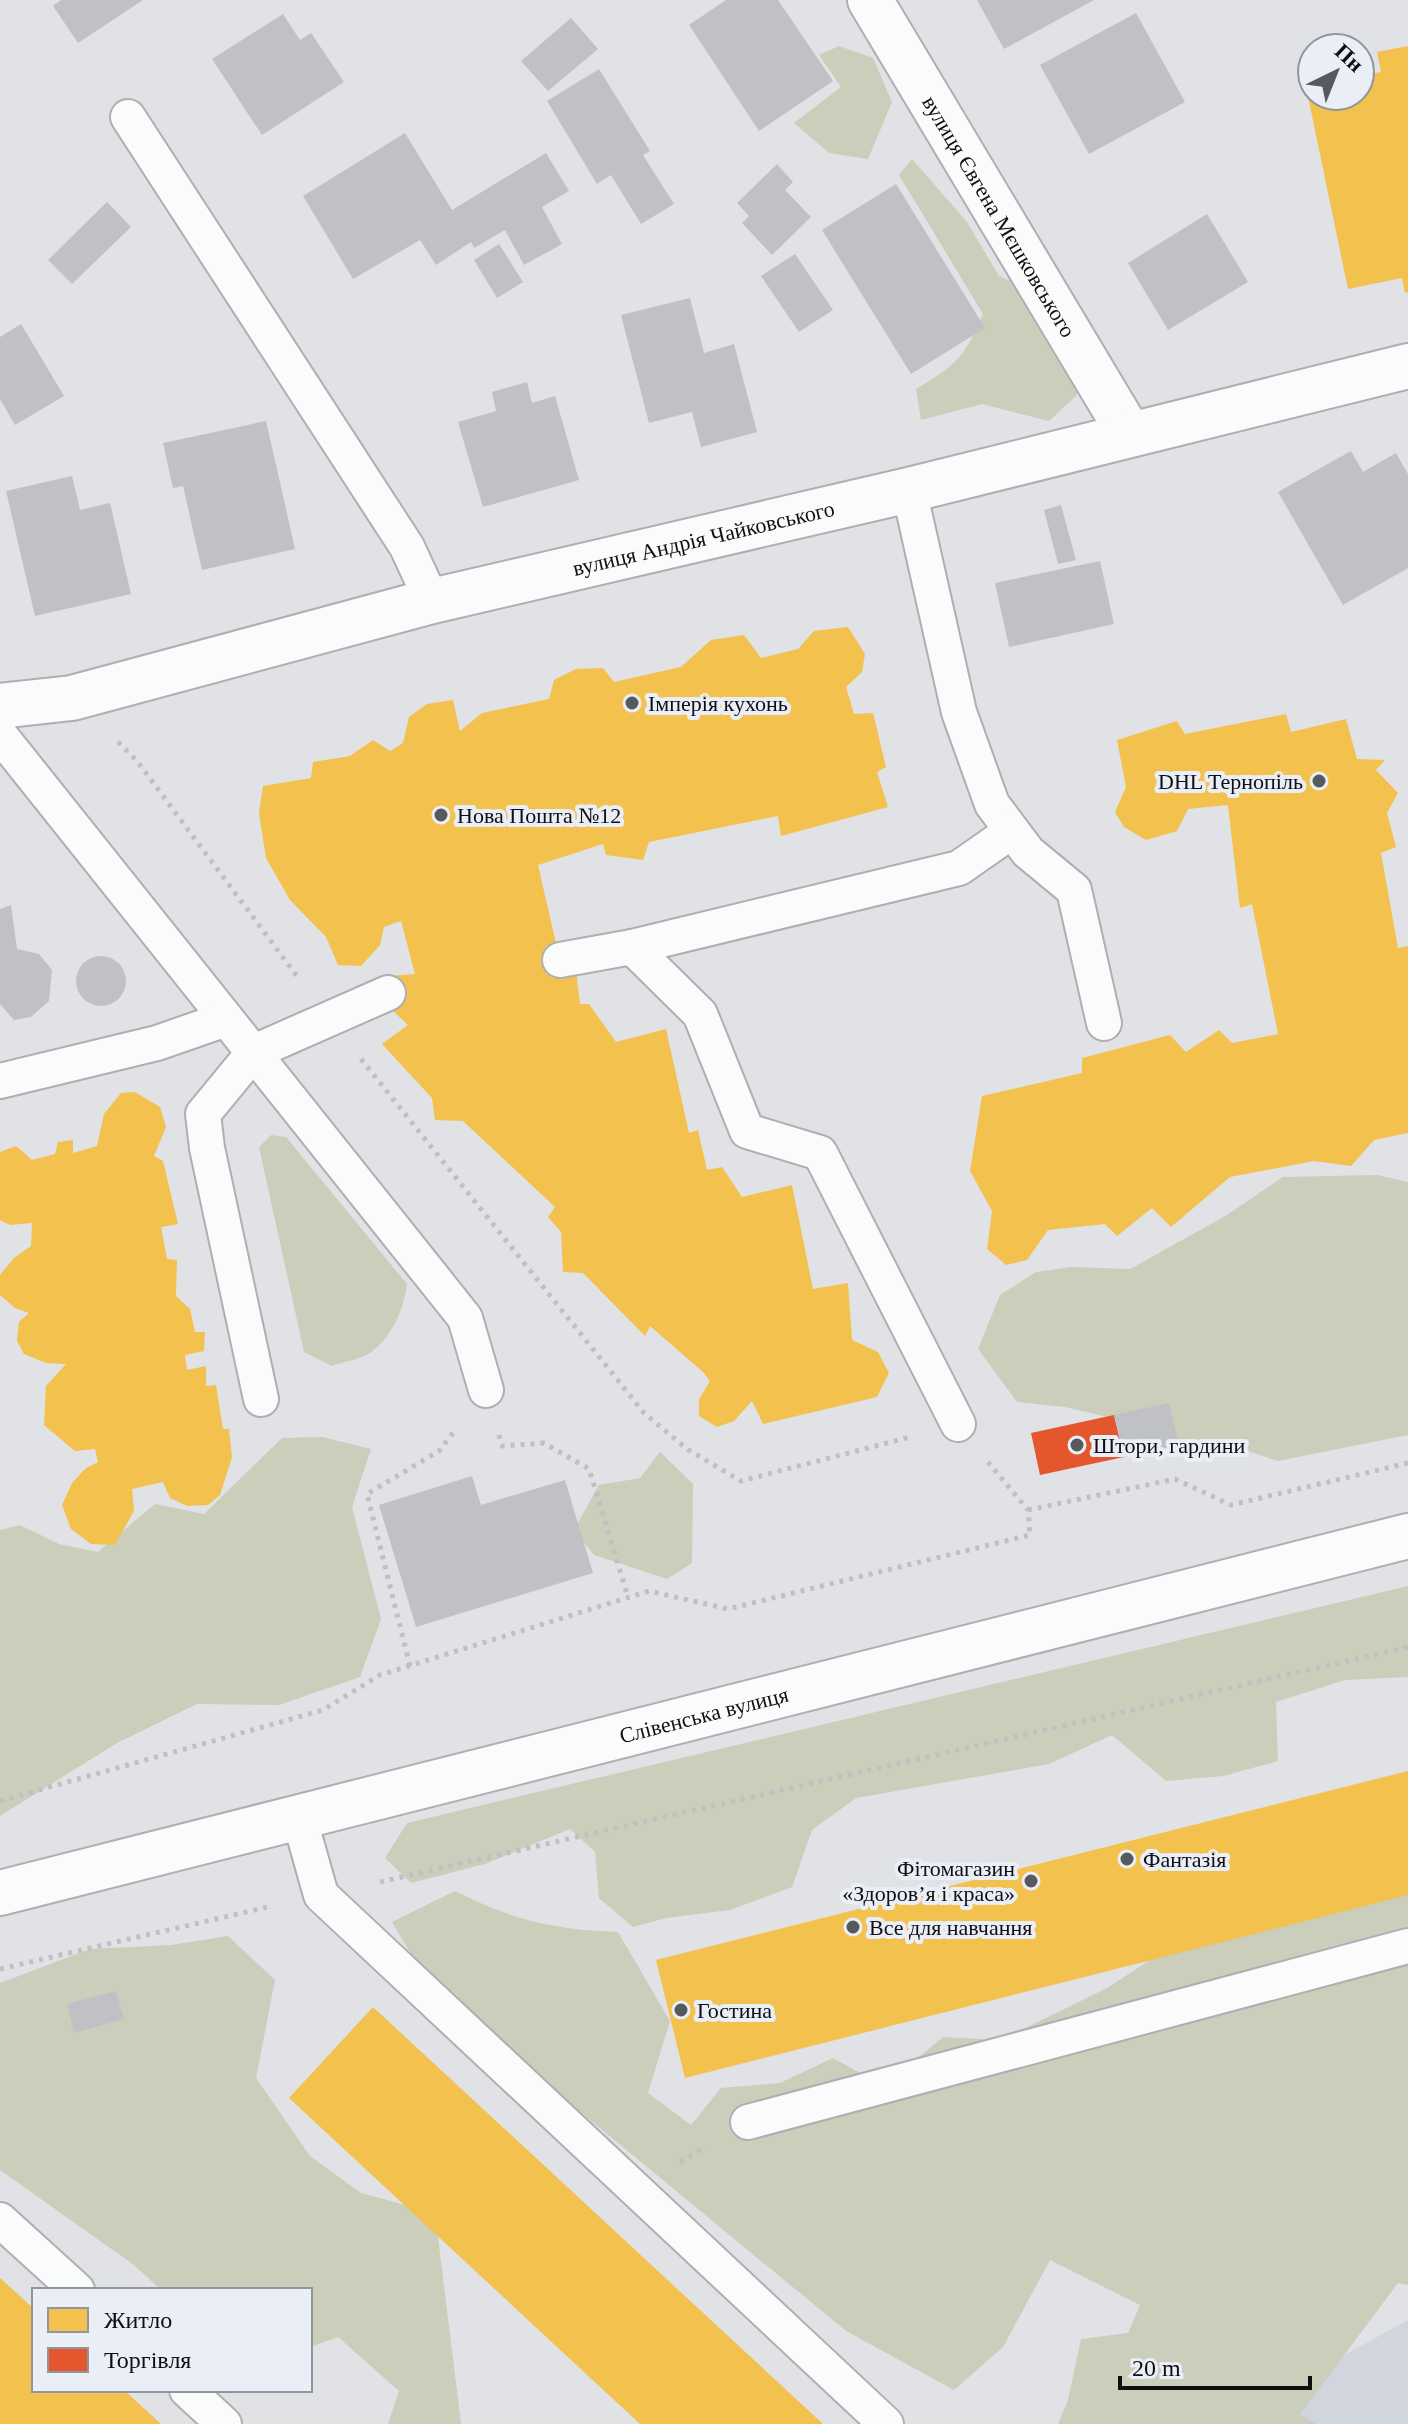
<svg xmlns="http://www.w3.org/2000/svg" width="1408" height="2424" viewBox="0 0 1408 2424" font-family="'Times New Roman',serif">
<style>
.built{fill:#d1d6de}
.green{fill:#cbceba}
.homes{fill:#f2c14e}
.shops{fill:#e4572e}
.building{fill:#c0c1c4}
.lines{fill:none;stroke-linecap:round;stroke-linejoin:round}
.service-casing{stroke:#aeafb2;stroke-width:38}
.minor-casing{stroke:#aeafb2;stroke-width:48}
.secondary-casing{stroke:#aeafb2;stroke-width:48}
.path{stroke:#c0c0c1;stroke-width:5;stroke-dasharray:4 6;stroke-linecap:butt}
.service{stroke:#fafbfb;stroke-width:34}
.minor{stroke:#fafbfb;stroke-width:44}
.secondary{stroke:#fafbfb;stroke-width:44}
.poi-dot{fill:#58595c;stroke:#eaeef6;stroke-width:3}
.labels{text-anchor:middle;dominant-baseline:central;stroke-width:8;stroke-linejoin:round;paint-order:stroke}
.street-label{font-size:22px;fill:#0e0f12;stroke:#eaeef6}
.poi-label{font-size:22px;fill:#0e0f12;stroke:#eaeef6;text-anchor:start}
</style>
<rect width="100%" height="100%" fill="#e0e2e5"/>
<!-- built -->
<polygon class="built" points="1408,2320 1408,2424 1272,2424 1259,2402"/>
<!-- green -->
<g class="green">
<polygon points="839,46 873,58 892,102 868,159 829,153 794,123 841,87 819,55"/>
<path d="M 912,159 L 967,222 L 999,276 L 1049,298 L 1091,359 L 1076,396 L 1049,421 L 982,404 L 921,420 L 916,389 C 956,365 965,357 983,314 L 899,175 Z"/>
<path d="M 271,1135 L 286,1137 L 407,1284 C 404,1309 391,1340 368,1354 C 358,1360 343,1362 332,1366 L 304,1352 L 259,1147 Z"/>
<polygon points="1377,1175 1408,1182 1408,1435 1278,1461 1223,1443 1186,1443 1137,1424 1065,1407 1017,1402 978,1349 1000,1295 1036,1272 1071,1267 1130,1269 1227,1215 1283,1177"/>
<polygon points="322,1437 371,1449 352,1507 381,1619 360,1677 279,1705 197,1704 117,1743 0,1816 0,1530 20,1525 59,1544 98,1552 155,1504 204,1514 282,1438"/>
<polygon points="660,1452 693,1484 692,1563 667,1579 594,1555 574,1530 599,1485 640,1478"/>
<polygon points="1408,1586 1408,1677 1345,1680 1276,1702 1278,1761 1223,1776 1166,1781 1112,1735 1049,1764 856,1798 812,1830 792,1887 730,1910 666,1918 633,1927 599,1898 595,1852 570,1829 485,1864 411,1883 385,1858 407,1823"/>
<path d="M 1408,1884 L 1408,2285 L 1398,2283 L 1300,2414 L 1316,2424 L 1058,2424 L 1068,2400 L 1081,2339 L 1128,2333 L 1140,2305 L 1050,2260 L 1003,2347 L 954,2390 L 846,2331 L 504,2049 L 425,1978 L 392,1922 L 455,1891 C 513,1920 553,1930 618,1932 L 670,2021 L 648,2093 L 691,2125 L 721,2088 L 780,2083 L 833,2058 L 884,2086 L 943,2037 L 1001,2040 L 1109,1987 L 1204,1924 Z"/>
<polygon points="228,1936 275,1980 256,2078 310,2156 361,2193 435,2213 461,2424 388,2424 399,2391 338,2337 310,2347 310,2290 161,2290 134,2265 0,2170 0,1983 90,1949 171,1945"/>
</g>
<!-- homes -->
<g class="homes">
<polygon points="1408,46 1408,292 1405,293 1402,278 1348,289 1306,87 1312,86 1312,96 1360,96 1360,76 1381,72 1377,52"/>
<polygon points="848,627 865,654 862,672 846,687 854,714 873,713 886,767 877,772 888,807 781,836 778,816 649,842 643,860 606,855 603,844 538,865 562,969 576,970 580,1004 589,1004 616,1042 666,1029 689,1133 698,1130 707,1170 722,1167 742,1197 792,1185 813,1289 848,1283 852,1340 878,1352 889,1373 877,1397 763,1424 752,1401 734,1421 717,1427 699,1416 699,1399 710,1381 703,1372 650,1326 645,1336 583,1273 563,1272 561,1232 548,1217 555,1207 463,1121 435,1120 432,1098 382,1044 408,1025 390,1008 388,993 388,976 415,974 401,921 384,927 380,945 361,966 338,965 326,937 290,900 266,858 259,813 263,786 311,778 313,762 350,756 373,740 390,751 403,743 409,717 427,704 453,700 460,731 482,713 549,699 554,680 576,669 603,668 614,682 681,667 711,640 744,635 761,658 798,649 814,631"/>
<polygon points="1286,714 1291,732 1346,719 1357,759 1385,760 1376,770 1398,793 1387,813 1396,847 1381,853 1398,948 1408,946 1408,1133 1374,1140 1351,1166 1314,1161 1230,1177 1171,1227 1152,1208 1117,1236 1105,1224 1048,1230 1027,1260 1006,1265 987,1249 992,1211 970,1171 982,1096 1082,1073 1082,1058 1170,1035 1186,1052 1219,1030 1232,1043 1278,1034 1252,904 1240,908 1228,805 1188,809 1177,831 1146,840 1124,827 1115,812 1126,787 1117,740 1177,721 1185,734"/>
<polygon points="135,1092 160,1107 166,1127 154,1156 163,1161 178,1224 161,1227 167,1259 177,1260 176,1296 190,1309 195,1332 205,1332 204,1351 185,1355 187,1370 206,1366 206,1386 216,1385 223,1429 229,1429 232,1457 220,1495 208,1505 187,1506 170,1498 163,1482 132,1489 134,1511 115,1545 91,1544 71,1529 62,1505 72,1483 86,1468 98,1462 95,1449 75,1451 44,1425 46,1386 66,1364 46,1363 24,1354 17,1341 19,1322 29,1313 15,1308 0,1295 0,1275 14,1258 31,1246 32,1223 10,1225 0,1220 0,1152 16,1146 32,1160 55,1154 58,1142 73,1140 73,1153 97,1146 104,1114 121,1093"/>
<polygon points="1408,1771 1408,1895 685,2078 656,1960"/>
<polygon points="373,2007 823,2424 640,2424 289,2098"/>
<polygon points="0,2278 34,2309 34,2390 124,2390 161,2424 0,2424"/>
</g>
<!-- shops -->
<polygon class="shops" points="1114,1415 1124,1457 1040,1475 1031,1433"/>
<!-- building -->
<g class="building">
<polygon points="61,0 143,0 78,43 53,6"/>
<polygon points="726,0 778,0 833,81 759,131 689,25"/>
<polygon points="977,0 1094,0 1004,49"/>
<polygon points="1136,13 1185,102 1089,154 1040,65"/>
<polygon points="283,14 300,40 311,33 344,82 262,135 212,59"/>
<polygon points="571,18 598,49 548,91 521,61"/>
<polygon points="599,69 650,151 643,155 674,204 641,224 611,175 597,184 547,101"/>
<polygon points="405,133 452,210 546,153 569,191 542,207 562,244 524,265 505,230 474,248 471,242 436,265 420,240 353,279 303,196"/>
<polygon points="777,164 793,182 785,190 811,217 772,255 742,223 749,216 737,203"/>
<polygon points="896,184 985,328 911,374 822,230"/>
<polygon points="107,202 131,227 72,284 48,260"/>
<polygon points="1207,214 1248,282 1168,330 1128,263"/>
<polygon points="499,244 523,282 497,298 474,260"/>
<polygon points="795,254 833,310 799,332 761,276"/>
<polygon points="690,298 704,353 734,344 757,432 701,447 692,412 649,423 621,315"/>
<polygon points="21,324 64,396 15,425 0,399 0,337"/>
<polygon points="527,382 532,403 555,396 579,480 483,507 458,422 496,411 492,392"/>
<polygon points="266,421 295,549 202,570 183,486 173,488 163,443"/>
<polygon points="1351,451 1363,472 1396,453 1408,474 1408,568 1343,605 1278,492"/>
<polygon points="72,476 80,510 110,503 131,594 35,616 6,491"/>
<polygon points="1061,505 1076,560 1058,564 1044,510"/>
<polygon points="1100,561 1114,624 1009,647 995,583"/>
<polygon points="11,905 17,949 39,954 52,970 49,1001 31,1017 14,1020 0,1004 0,909"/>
<circle cx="101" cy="981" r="25"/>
<polygon points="1169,1403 1179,1445 1124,1457 1114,1415"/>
<polygon points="472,1476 481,1505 565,1480 593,1573 416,1627 379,1505"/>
<polygon points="116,1991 124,2019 74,2033 67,2004"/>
</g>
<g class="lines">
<defs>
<g id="service">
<polyline points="128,117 407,547 432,601"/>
<polyline points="909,490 959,712 992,804 1028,852 1074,890 1104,1023"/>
<polyline points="0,735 465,1318 486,1390"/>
<polyline points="560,960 632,947"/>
<polyline points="0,1081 157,1043 226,1019"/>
<polyline points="261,1399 207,1148 203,1114 254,1052 388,993"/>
<polyline points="958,1424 820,1153 747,1131 700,1014 632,947 959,868 1012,831"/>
<polyline points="299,1817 321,1895 886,2424"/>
<polyline points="748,2122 1408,1946"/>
<polyline points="0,2220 77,2290"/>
<polyline points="187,2390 224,2424"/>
</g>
<g id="minor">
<path id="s1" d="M 870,0 L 1129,433"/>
<path id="s2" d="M 0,706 L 72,698 L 432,601 L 909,490 L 1408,366"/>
</g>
<g id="secondary">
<path id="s3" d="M 0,1893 L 1408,1536"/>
</g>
</defs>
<!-- service casing -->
<use href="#service" class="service-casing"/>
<!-- minor casing -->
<use href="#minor" class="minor-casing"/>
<!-- secondary casing -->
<use href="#secondary" class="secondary-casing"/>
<!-- path -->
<g class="path">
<polyline points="118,742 137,761 299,979"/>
<polyline points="361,1059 644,1413 687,1449 741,1481 910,1437"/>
<polyline points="499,1435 502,1446 544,1443 589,1469 628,1597"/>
<polyline points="1028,1510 1175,1479 1231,1505 1408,1463"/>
<polyline points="410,1666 367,1494 439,1451 456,1429"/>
<polyline points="0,1801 323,1710 380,1675 649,1591 728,1609 1030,1535 1028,1510 988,1462"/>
<polyline points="380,1882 1408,1647"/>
<polyline points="0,1969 272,1906"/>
<polyline points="680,2162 706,2146"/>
</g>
<!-- service -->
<use href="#service" class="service"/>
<!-- minor -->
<use href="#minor" class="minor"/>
<!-- secondary -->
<use href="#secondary" class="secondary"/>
</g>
<!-- markers -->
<g class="poi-dot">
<circle cx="632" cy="703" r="8"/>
<circle cx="1319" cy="781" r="8"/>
<circle cx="441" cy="815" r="8"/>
<circle cx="1077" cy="1445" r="8"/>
<circle cx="1127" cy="1859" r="8"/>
<circle cx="1031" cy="1881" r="8"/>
<circle cx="853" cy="1927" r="8"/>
<circle cx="681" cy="2010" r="8"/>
</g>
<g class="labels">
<!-- street labels -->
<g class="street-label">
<text stroke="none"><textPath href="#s1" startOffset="252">вулиця Євгена Мєшковського</textPath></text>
<text stroke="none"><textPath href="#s2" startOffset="724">вулиця Андрія Чайковського</textPath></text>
<text stroke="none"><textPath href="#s3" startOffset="726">Слівенська вулиця</textPath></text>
</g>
<!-- poi labels -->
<g class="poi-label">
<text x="648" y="703">Імперія кухонь</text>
<text x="1303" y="781" text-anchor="end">DHL Тернопіль</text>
<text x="457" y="815">Нова Пошта №12</text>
<text x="1093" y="1445">Штори, гардини</text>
<text x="1143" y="1859">Фантазія</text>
<text x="1015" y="1868" text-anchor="end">Фітомагазин<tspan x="1015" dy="25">«Здоровʼя і краса»</tspan></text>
<text x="869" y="1927">Все для навчання</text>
<text x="697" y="2010">Гостина</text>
</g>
</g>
<!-- legend -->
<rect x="32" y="2288" width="280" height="104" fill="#eaeef6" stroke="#92959b" stroke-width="2"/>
<rect x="48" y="2308" width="40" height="24" fill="#f2c14e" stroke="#92959b" stroke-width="2"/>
<text x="104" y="2328" font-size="24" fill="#0e0f12">Житло</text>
<rect x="48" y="2348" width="40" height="24" fill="#e4572e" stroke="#92959b" stroke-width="2"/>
<text x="104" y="2368" font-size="24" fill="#0e0f12">Торгівля</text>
<!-- north arrow -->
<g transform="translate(1336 72) rotate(43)"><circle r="38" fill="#eaeef6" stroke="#92959b" stroke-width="2"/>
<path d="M0-6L14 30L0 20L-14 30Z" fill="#58595c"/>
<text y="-12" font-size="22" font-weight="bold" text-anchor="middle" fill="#0e0f12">Пн</text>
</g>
<!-- scale -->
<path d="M1120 2376v12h190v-12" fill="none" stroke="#0e0f12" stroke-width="4"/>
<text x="1132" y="2376" font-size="24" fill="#0e0f12" stroke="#eaeef6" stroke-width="6" paint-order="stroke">20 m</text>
</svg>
